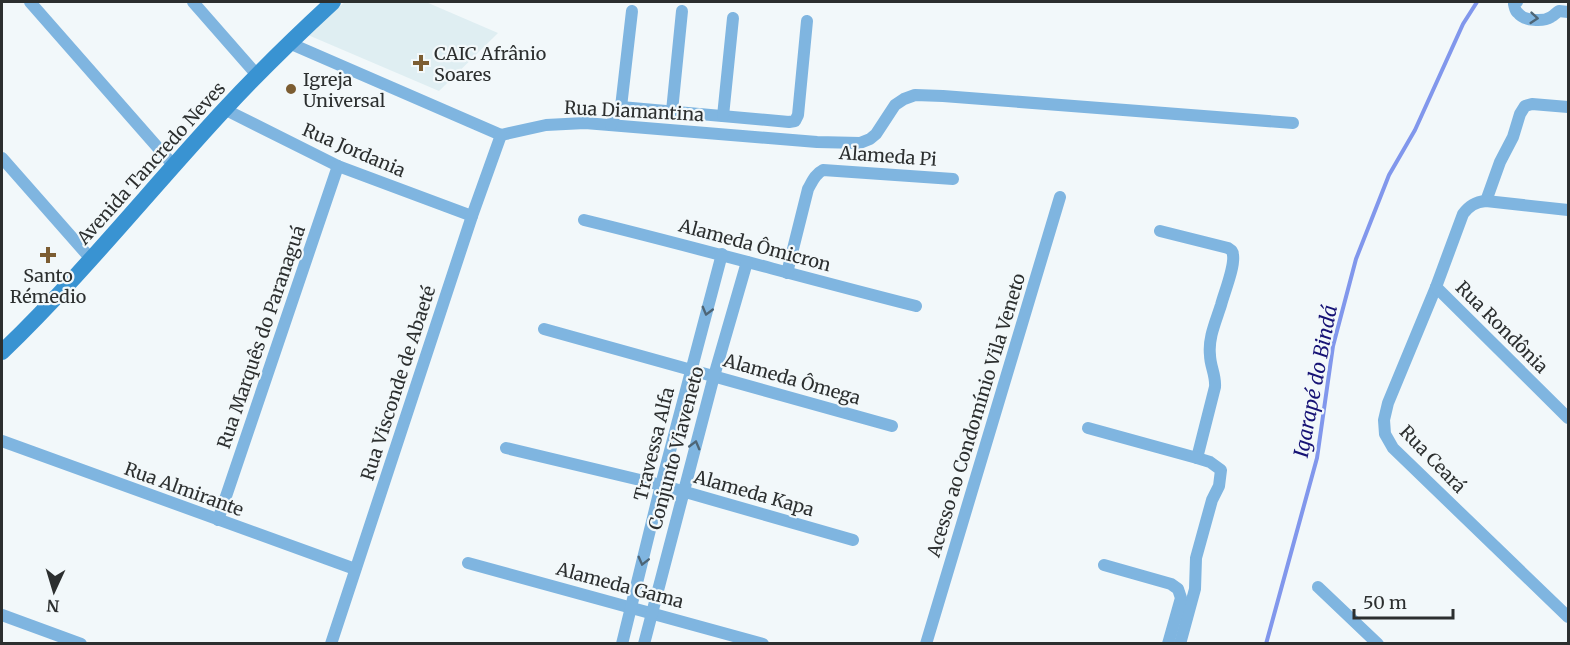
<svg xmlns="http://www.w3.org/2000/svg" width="1570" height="645" viewBox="0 0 1570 645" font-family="Merriweather,serif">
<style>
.built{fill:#dfeef2}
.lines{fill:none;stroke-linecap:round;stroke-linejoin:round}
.stream{stroke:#8197ec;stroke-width:4}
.street{stroke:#7fb5e0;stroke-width:12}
.secondary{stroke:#3993d2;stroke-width:16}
.oneway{stroke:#4d6576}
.poi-dot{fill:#7c5d32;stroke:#f2f8fa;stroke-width:2}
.labels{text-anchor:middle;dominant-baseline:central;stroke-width:4.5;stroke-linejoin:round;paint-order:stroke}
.poi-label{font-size:18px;fill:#2c2f2f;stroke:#f2f8fa;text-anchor:start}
.street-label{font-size:18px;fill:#2c2f2f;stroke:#f2f8fa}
.water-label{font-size:20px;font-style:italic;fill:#161275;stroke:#f2f8fa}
</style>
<rect width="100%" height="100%" fill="#f2f8fa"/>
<!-- built -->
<polygon class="built" points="345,2 426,2 498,33 439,91 308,35"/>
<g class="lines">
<!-- stream -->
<polyline class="stream" points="1266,644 1317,458 1333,346 1356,259 1389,175 1415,130 1463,24 1477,2"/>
<!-- street -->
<g class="street">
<polyline points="30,2 174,166"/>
<polyline points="193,2 257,75"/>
<path d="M 1517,2 L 1514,4 C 1515,8 1515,11 1518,13 C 1524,21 1543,22 1551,17 C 1552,17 1558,11 1559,11 L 1568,12"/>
<polyline points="289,43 501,135 546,125 585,123 817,142 860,143 870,139 876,134 895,105 904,99 915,95 943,96 1293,123"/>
<polyline points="621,107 789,122 795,121 798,115 807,21"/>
<polyline points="224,109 338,166 472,216"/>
<polyline points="672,111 682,11"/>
<polyline points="723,116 733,18"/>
<polyline points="611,125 617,109 621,107 632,11"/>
<polyline points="2,158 91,259"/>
<polyline points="1486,201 1500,162 1513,137 1520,114 1525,106 1532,104 1568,107"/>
<path d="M 1568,210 L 1486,201 C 1475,202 1469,206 1463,214 L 1436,287 L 1388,403 L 1384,420 L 1385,434 L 1393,448 L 1568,617"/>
<path d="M 584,220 C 695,247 805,278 916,306"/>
<path d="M 1160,231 L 1228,248 C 1231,250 1233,251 1233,255 C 1235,267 1224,293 1221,305 C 1216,321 1208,338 1210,355 C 1210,366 1216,375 1215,387 L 1197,458 L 1210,462 L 1221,470 L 1219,486 L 1212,500 L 1196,558 L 1195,589 L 1180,644"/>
<path d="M 787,273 L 808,189 C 812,182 815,174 823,170 L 953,179"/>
<polyline points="1436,287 1568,418"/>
<polyline points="544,329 892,426"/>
<polyline points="1088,428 1197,458"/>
<polyline points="2,441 355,569"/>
<polyline points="506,448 661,485 853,540"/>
<polyline points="218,520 338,166"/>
<polyline points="468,563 763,644"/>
<polyline points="1104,565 1171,584 1178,589 1181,598 1168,644"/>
<polyline points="1318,587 1378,644"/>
<polyline points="2,615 81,644"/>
<polyline points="331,644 472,216 501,135"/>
<polyline points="622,644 661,485 722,254"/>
<polyline points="644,644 714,376 747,262"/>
<polyline points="926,644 1060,197"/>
</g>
<!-- secondary -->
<path class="secondary" d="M 2,352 C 80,277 149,191 223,111 C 258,73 295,37 333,2"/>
</g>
<!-- one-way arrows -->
<defs><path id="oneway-chevron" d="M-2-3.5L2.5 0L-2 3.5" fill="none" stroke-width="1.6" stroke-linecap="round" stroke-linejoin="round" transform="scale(1.5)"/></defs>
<g class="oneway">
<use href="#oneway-chevron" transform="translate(1534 18) rotate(5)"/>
<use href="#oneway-chevron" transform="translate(707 311) rotate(105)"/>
<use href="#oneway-chevron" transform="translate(695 445) rotate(-75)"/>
<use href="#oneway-chevron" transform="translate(643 561) rotate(104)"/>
</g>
<!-- markers -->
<g class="poi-dot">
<path d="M418 54h6v6h6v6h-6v6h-6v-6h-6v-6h6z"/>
<circle cx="291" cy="89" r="6"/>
<path d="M45 246h6v6h6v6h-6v6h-6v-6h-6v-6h6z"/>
</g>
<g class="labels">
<!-- poi labels -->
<g class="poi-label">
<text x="434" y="53">CAIC Afrânio<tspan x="434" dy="21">Soares</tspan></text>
<text x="303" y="79">Igreja<tspan x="303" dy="21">Universal</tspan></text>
<text x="48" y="275" text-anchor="middle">Santo<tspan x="48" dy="21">Rémedio</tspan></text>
</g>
<!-- street labels -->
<g class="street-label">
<text transform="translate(634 111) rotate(3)">Rua Diamantina</text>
<text transform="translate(354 150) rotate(23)">Rua Jordania</text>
<text transform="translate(888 156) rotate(4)">Alameda Pi</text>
<text transform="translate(151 163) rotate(-48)">Avenida Tancredo Neves</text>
<text transform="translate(755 245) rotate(15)">Alameda Ômicron</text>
<text transform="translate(1502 327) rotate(45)">Rua Rondônia</text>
<text transform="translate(261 337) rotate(-71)">Rua Marquês do Paranaguá</text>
<text transform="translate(792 379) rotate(16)">Alameda Ômega</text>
<text transform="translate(398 383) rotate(-72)">Rua Visconde de Abaeté</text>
<text transform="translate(976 415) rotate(-73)">Acesso ao Condomínio Vila Veneto</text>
<text transform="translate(654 444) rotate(-76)">Travessa Alfa</text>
<text transform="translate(676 448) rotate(-75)">Conjunto Viaveneto</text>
<text transform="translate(1433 459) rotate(46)">Rua Ceará</text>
<text transform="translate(184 489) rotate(20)">Rua Almirante</text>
<text transform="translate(754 493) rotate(16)">Alameda Kapa</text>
<text transform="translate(620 585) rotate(15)">Alameda Gama</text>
</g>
<!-- water labels -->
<g class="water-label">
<text transform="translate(1315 381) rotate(-79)">Igarapé do Bindá</text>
</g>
</g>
<!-- border -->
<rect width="1570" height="645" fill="none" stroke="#2c2f2f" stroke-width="6"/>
<!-- north arrow -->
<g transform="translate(54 591) rotate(184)" stroke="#f2f8fa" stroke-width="4.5" paint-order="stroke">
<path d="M0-4.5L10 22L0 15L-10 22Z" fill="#2c2f2f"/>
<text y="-9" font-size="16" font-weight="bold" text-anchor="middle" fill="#2c2f2f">N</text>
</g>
<!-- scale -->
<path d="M1354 609v9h99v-9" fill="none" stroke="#2c2f2f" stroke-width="3"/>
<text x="1363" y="609" font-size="18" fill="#2c2f2f" stroke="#f2f8fa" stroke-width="4.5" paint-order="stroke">50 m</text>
</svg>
